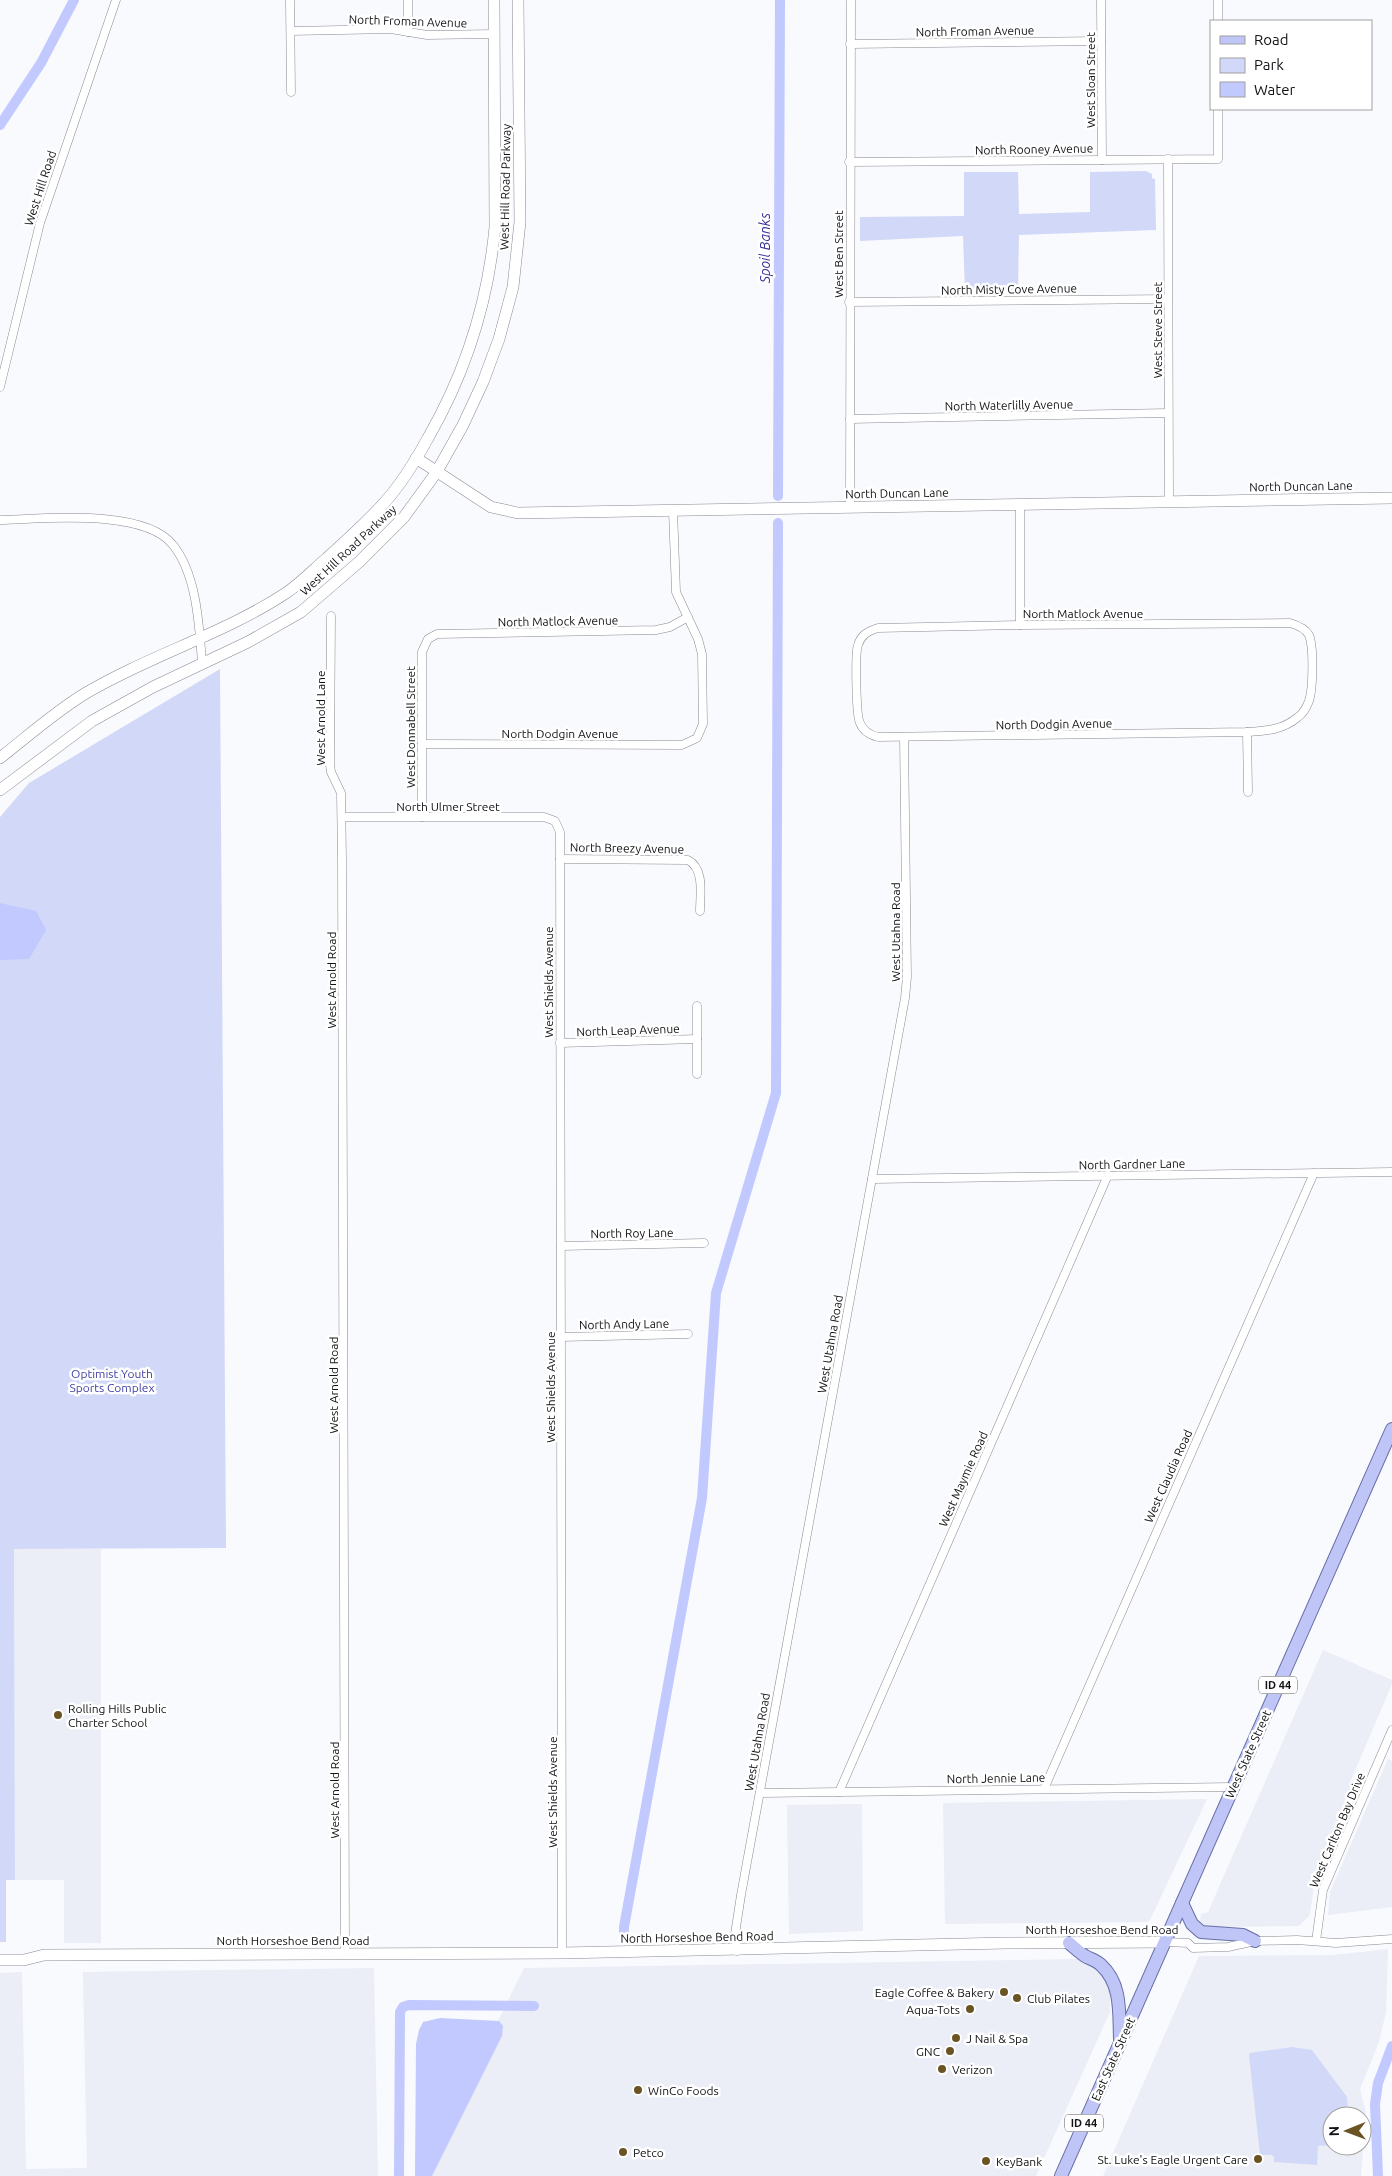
<svg xmlns="http://www.w3.org/2000/svg" width="1392" height="2176" viewBox="0 0 1392 2176" font-family="Ubuntu,sans-serif">
<style>
.built{fill:#ebedf7;fill-rule:evenodd}
.green{fill:#d2d8f7}
.water{fill:#c1c9ff}
.lines{fill:none;stroke-linecap:round;stroke-linejoin:round}
.canal{stroke:#c1c9ff;stroke-width:10}
.street-casing{stroke:#888a93;stroke-width:9}
.secondary-casing{stroke:#888a93;stroke-width:12}
.primary-casing{stroke:#676ea4;stroke-width:14}
.street{stroke:#fff;stroke-width:8}
.secondary{stroke:#fff;stroke-width:11}
.primary{stroke:#bfc5f7;stroke-width:12}
.poi-dot{fill:#6b5424;stroke:#fff;stroke-width:2}
.labels{text-anchor:middle;dominant-baseline:central;stroke-width:5;stroke-linejoin:round;paint-order:stroke}
.shield{fill:#fff;stroke:#58595b;stroke-width:1}
.shield-label{font-size:11px;font-weight:bold;fill:#111215}
.street-label{font-size:12px;fill:#111215;stroke:#fff}
.park-label{font-size:12px;fill:#4141a4;stroke:#fff}
.poi-label{font-size:12px;fill:#111215;stroke:#fff;text-anchor:start}
.water-label{font-size:14px;font-style:italic;fill:#363395;stroke:#fff}
</style>
<rect width="100%" height="100%" fill="#f9fafe"/>
<!-- built -->
<g class="built">
<polygon points="14,1549 101,1549 101,1943 64,1943 64,1880 15,1880"/>
<polygon points="1323,1650 1392,1680 1392,1684 1351,1780 1356,1787 1314,1884 1310,1915 1299,1926 1208,1927 1200,1922 1201,1914 1208,1912"/>
<polygon points="1388,1759 1392,1761 1392,1907 1328,1915 1330,1892"/>
<polygon points="1207,1799 1150,1920 1146,1922 945,1924 943,1803"/>
<polygon points="862,1804 863,1931 789,1934 787,1805"/>
<path d="M 1388,1949 L 1386,2012 L 1379,2042 L 1360,2089 L 1366,2113 L 1361,2176 L 1103,2176 L 1199,1956 L 1333,1955 ZM 1332,2116 L 1362,2116 L 1362,2146 L 1332,2146 Z"/>
<polygon points="1078,1959 1098,1968 1110,1989 1110,2012 1036,2176 422,2176 524,1968"/>
<polygon points="374,1968 378,2176 0,2176 0,1973 22,1972 26,2169 87,2168 83,1972"/>
</g>
<!-- green -->
<g class="green">
<polygon points="1146,171 1152,174 1152,178 1155,179 1156,230 1019,235 1018,291 965,292 963,236 860,241 860,217 964,216 964,172 1018,172 1019,214 1090,212 1090,172"/>
<polygon points="220,669 226,1548 14,1549 15,1880 6,1880 6,1942 0,1942 0,817 29,783"/>
<polygon points="1292,2047 1312,2050 1347,2097 1348,2116 1332,2116 1332,2145 1318,2146 1317,2165 1274,2162 1274,2157 1272,2155 1260,2155 1249,2055 1250,2053"/>
</g>
<!-- water -->
<g class="water">
<polygon points="0,903 36,911 46,930 29,959 0,960"/>
<polygon points="440,2018 499,2021 503,2026 502,2036 432,2176 415,2176 416,2044 419,2030 423,2022"/>
</g>
<g class="lines">
<!-- canal -->
<g class="canal">
<polyline points="0,125 41,63 74,0"/>
<polyline points="778,496 780,0"/>
<polyline points="624,1938 624,1927 702,1498 716,1293 776,1093 778,523"/>
<polyline points="399,2176 400,2012 403,2007 409,2005 534,2006"/>
<polyline points="1378,2176 1375,2104 1378,2083 1392,2046"/>
</g>
<defs>
<g id="street">
<polyline points="290,0 291,92"/>
<polyline points="1101,0 1102,160"/>
<polyline points="1218,0 1218,21"/>
<polyline points="291,31 391,29 427,35 494,34"/>
<polyline points="408,32 408,0"/>
<polyline points="850,44 1101,41"/>
<polyline points="1168,159 1169,502"/>
<polyline points="849,162 1218,159 1218,109"/>
<polyline points="849,302 1168,299"/>
<polyline points="0,387 40,223 116,0"/>
<polyline points="850,419 1168,413"/>
<polyline points="1020,504 1020,625"/>
<polyline points="850,507 851,0"/>
<path d="M 0,520 C 43,519 144,508 173,545 C 197,575 199,625 202,662"/>
<polyline points="331,616 330,765 331,772 341,793 342,860 345,1953"/>
<path d="M 1290,623 C 1297,625 1305,628 1309,635 C 1314,647 1313,689 1309,701 C 1307,706 1303,714 1298,717 C 1283,730 1266,731 1247,732 L 878,737 C 870,735 863,731 860,723 C 856,716 855,653 858,645 C 861,635 868,631 878,628 L 1020,625 Z"/>
<polyline points="1247,732 1248,792"/>
<polyline points="422,744 682,745 697,738 703,724 702,654 698,639 676,592 673,510"/>
<polyline points="342,817 544,817 555,821 560,832 562,1953"/>
<polyline points="422,817 422,652 428,639 437,634 656,630 670,627 688,617"/>
<path d="M 560,859 L 688,860 C 705,869 700,895 700,911"/>
<polyline points="697,1006 697,1074"/>
<polyline points="560,1043 697,1039"/>
<polyline points="872,1179 1392,1172"/>
<polyline points="561,1246 704,1243"/>
<polyline points="561,1337 688,1334"/>
<polyline points="1044,1789 1314,1173"/>
<polyline points="839,1792 1108,1175"/>
<polyline points="760,1793 1233,1787"/>
<polyline points="1316,1941 1323,1890 1392,1730"/>
<polyline points="1165,1942 1188,1943 1193,1948 1228,1947 1255,1941 1297,1940 1336,1943 1392,1939"/>
<polyline points="737,1951 735,1934 741,1895 905,998 907,977 904,737"/>
</g>
<g id="secondary">
<polyline points="416,458 491,507 518,513 1392,498"/>
<path d="M 0,758 C 28,736 56,711 86,693 C 150,655 224,634 286,593 C 301,583 314,569 327,558 C 347,540 367,522 385,502 C 402,483 416,460 428,438 C 466,372 488,303 495,227 L 494,0"/>
<polyline points="0,790 92,721 153,687 248,642 301,612 359,562 404,517 436,473 463,425 483,382 499,339 513,287 520,222 518,0"/>
<polyline points="0,1960 24,1960 44,1955 562,1953 1007,1943 1165,1942"/>
</g>
<g id="primary">
<polyline points="1182,1903 1192,1924 1201,1932 1243,1935 1255,1941"/>
<path d="M 1069,1943 C 1074,1947 1079,1952 1085,1956 C 1090,1959 1096,1960 1101,1965 C 1122,1984 1119,2013 1120,2039"/>
<polyline points="1061,2176 1392,1429"/>
</g>
</defs>
<!-- street casing -->
<use href="#street" class="street-casing"/>
<!-- secondary casing -->
<use href="#secondary" class="secondary-casing"/>
<!-- primary casing -->
<use href="#primary" class="primary-casing"/>
<!-- street -->
<use href="#street" class="street"/>
<!-- secondary -->
<use href="#secondary" class="secondary"/>
<!-- primary -->
<use href="#primary" class="primary"/>
</g>
<!-- markers -->
<g class="poi-dot">
<circle cx="58" cy="1715" r="5"/>
<circle cx="1004" cy="1992" r="5"/>
<circle cx="1017" cy="1998" r="5"/>
<circle cx="970" cy="2009" r="5"/>
<circle cx="956" cy="2038" r="5"/>
<circle cx="950" cy="2051" r="5"/>
<circle cx="942" cy="2069" r="5"/>
<circle cx="638" cy="2090" r="5"/>
<circle cx="623" cy="2152" r="5"/>
<circle cx="1258" cy="2159" r="5"/>
<circle cx="986" cy="2161" r="5"/>
</g>
<g class="labels">
<!-- shield labels -->
<g class="shield">
<rect x="1259" y="1676.5" width="38" height="17" rx="4"/>
<rect x="1065" y="2114.5" width="38" height="17" rx="4"/>
</g>
<g class="shield-label">
<text x="1278" y="1685">ID 44</text>
<text x="1084" y="2123">ID 44</text>
</g>
<!-- street labels -->
<g class="street-label">
<text transform="translate(408 21) rotate(2)">North Froman Avenue</text>
<text transform="translate(975 31) rotate(-1)">North Froman Avenue</text>
<text transform="translate(1090 80) rotate(-90)">West Sloan Street</text>
<text transform="translate(1034 149) rotate(-1)">North Rooney Avenue</text>
<text transform="translate(505 187) rotate(-89)">West Hill Road Parkway</text>
<text transform="translate(40 188) rotate(-72)">West Hill Road</text>
<text transform="translate(838 254) rotate(-90)">West Ben Street</text>
<text transform="translate(1009 289) rotate(-1)">North Misty Cove Avenue</text>
<text transform="translate(1157 330) rotate(-90)">West Steve Street</text>
<text transform="translate(1009 405) rotate(-1)">North Waterlilly Avenue</text>
<text transform="translate(1301 486) rotate(-1)">North Duncan Lane</text>
<text transform="translate(897 493) rotate(-1)">North Duncan Lane</text>
<text transform="translate(348 550) rotate(-43)">West Hill Road Parkway</text>
<text x="1083" y="613">North Matlock Avenue</text>
<text transform="translate(558 621) rotate(-1)">North Matlock Avenue</text>
<text transform="translate(320 718) rotate(-90)">West Arnold Lane</text>
<text transform="translate(1054 724) rotate(-1)">North Dodgin Avenue</text>
<text transform="translate(410 727) rotate(-90)">West Donnabell Street</text>
<text x="560" y="733">North Dodgin Avenue</text>
<text x="448" y="806">North Ulmer Street</text>
<text transform="translate(627 848) rotate(1)">North Breezy Avenue</text>
<text transform="translate(895 932) rotate(-90)">West Utahna Road</text>
<text transform="translate(331 980) rotate(-90)">West Arnold Road</text>
<text transform="translate(548 982) rotate(-90)">West Shields Avenue</text>
<text transform="translate(628 1030) rotate(-2)">North Leap Avenue</text>
<text transform="translate(1132 1164) rotate(-1)">North Gardner Lane</text>
<text transform="translate(632 1233) rotate(-1)">North Roy Lane</text>
<text transform="translate(624 1324) rotate(-1)">North Andy Lane</text>
<text transform="translate(830 1344) rotate(-80)">West Utahna Road</text>
<text transform="translate(333 1385) rotate(-90)">West Arnold Road</text>
<text transform="translate(550 1387) rotate(-90)">West Shields Avenue</text>
<text transform="translate(1168 1476) rotate(-66)">West Claudia Road</text>
<text transform="translate(963 1479) rotate(-66)">West Maymie Road</text>
<text transform="translate(757 1742) rotate(-80)">West Utahna Road</text>
<text transform="translate(1248 1754) rotate(-66)">West State Street</text>
<text transform="translate(996 1778) rotate(-1)">North Jennie Lane</text>
<text transform="translate(334 1790) rotate(-90)">West Arnold Road</text>
<text transform="translate(552 1792) rotate(-90)">West Shields Avenue</text>
<text transform="translate(1337 1830) rotate(-67)">West Carlton Bay Drive</text>
<text x="1102" y="1929">North Horseshoe Bend Road</text>
<text transform="translate(697 1937) rotate(-1)">North Horseshoe Bend Road</text>
<text x="293" y="1940">North Horseshoe Bend Road</text>
<text transform="translate(1113 2059) rotate(-66)">East State Street</text>
</g>
<!-- park labels -->
<g class="park-label">
<text x="112" y="1373">Optimist Youth<tspan x="112" dy="14">Sports Complex</tspan></text>
</g>
<!-- poi labels -->
<g class="poi-label">
<text x="68" y="1708">Rolling Hills Public<tspan x="68" dy="14">Charter School</tspan></text>
<text x="994" y="1992" text-anchor="end">Eagle Coffee &amp; Bakery</text>
<text x="1027" y="1998">Club Pilates</text>
<text x="960" y="2009" text-anchor="end">Aqua-Tots</text>
<text x="966" y="2038">J Nail &amp; Spa</text>
<text x="940" y="2051" text-anchor="end">GNC</text>
<text x="952" y="2069">Verizon</text>
<text x="648" y="2090">WinCo Foods</text>
<text x="633" y="2152">Petco</text>
<text x="1248" y="2159" text-anchor="end">St. Luke's Eagle Urgent Care</text>
<text x="996" y="2161">KeyBank</text>
</g>
<!-- water labels -->
<g class="water-label">
<text transform="translate(765 248) rotate(-90)">Spoil Banks</text>
</g>
</g>
<!-- legend -->
<rect x="1210" y="20" width="162" height="90" fill="#ffffff" stroke="#a0a0a1"/>
<rect x="1220" y="36" width="25" height="8" fill="#bfc5f7" stroke="#a0a0a1"/>
<text x="1254" y="45" font-size="15" fill="#111215">Road</text>
<rect x="1220" y="58" width="25" height="15" fill="#d2d8f7" stroke="#a0a0a1"/>
<text x="1254" y="70" font-size="15" fill="#111215">Park</text>
<rect x="1220" y="82" width="25" height="15" fill="#c1c9ff" stroke="#a0a0a1"/>
<text x="1254" y="95" font-size="15" fill="#111215">Water</text>
<!-- north arrow -->
<g transform="translate(1347 2131) rotate(269)"><circle r="24" fill="#ffffff" stroke="#a0a0a1"/>
<path d="M0-4L9 19L0 12L-9 19Z" fill="#6b5424"/>
<text y="-8" font-size="14" font-weight="bold" text-anchor="middle" fill="#111215">N</text>
</g>
</svg>
